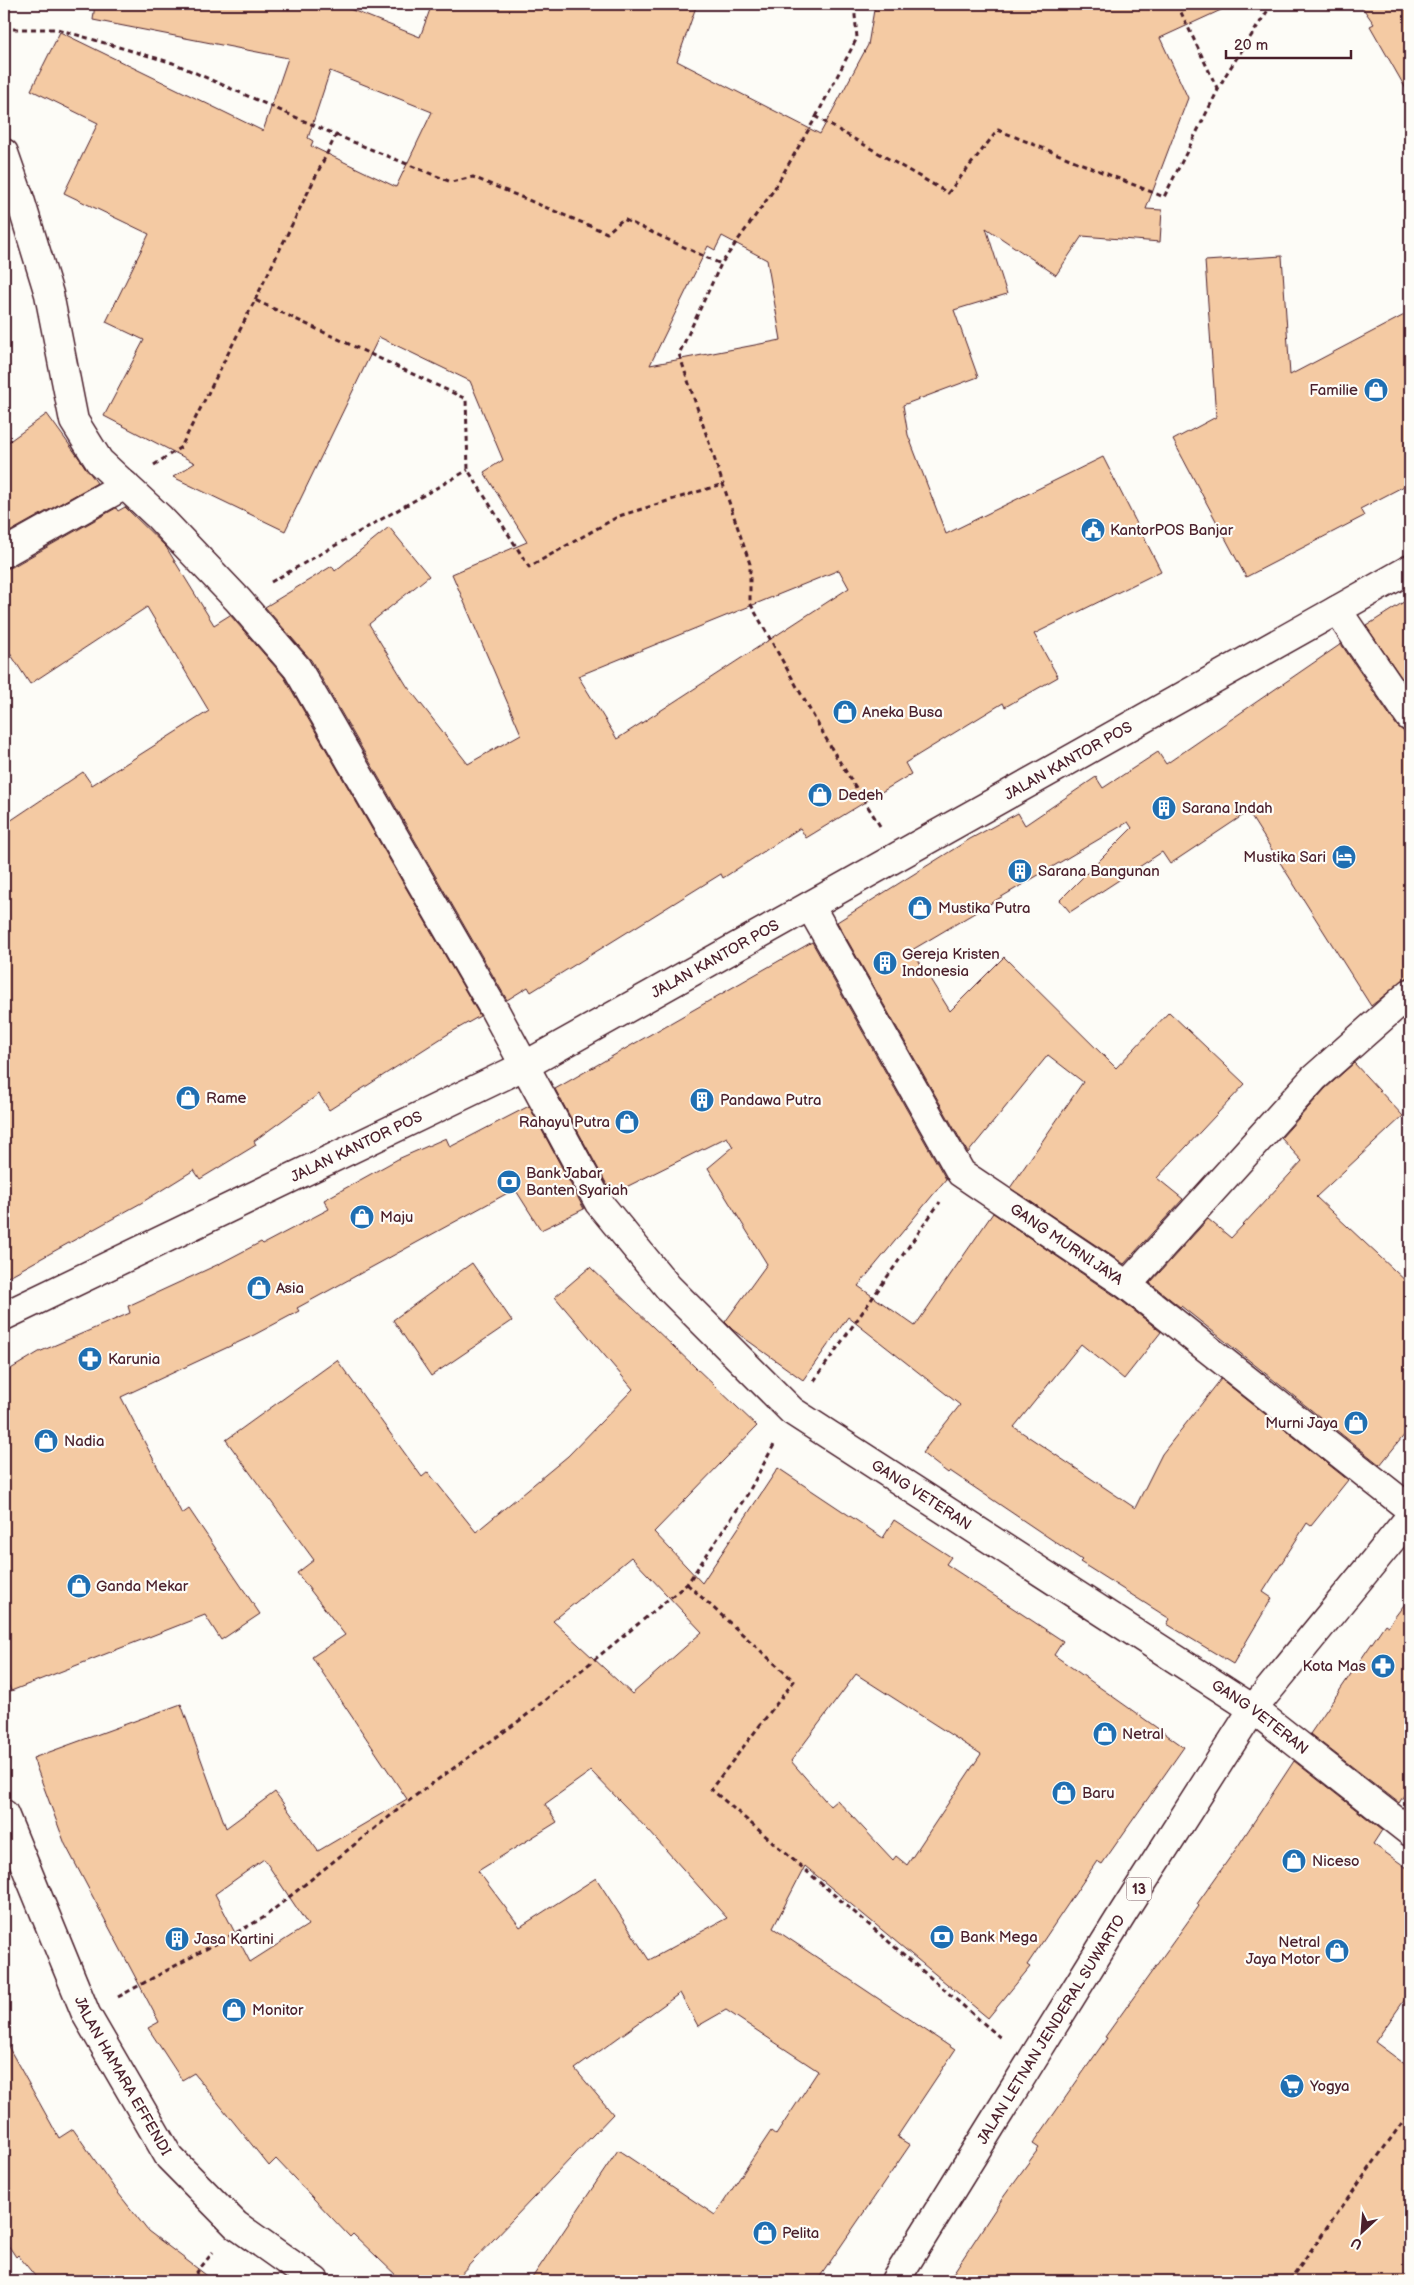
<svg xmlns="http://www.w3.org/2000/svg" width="1414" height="2285" viewBox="0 0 1414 2285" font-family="'Balsamiq Sans',sans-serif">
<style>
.building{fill:#f4caa3;stroke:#4a1f2b;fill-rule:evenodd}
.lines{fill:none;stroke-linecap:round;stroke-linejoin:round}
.street-casing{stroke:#4a1f2b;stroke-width:31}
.secondary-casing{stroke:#4a1f2b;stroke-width:31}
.highway-casing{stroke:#4a1f2b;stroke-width:31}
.path{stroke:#4a1f2b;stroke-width:3;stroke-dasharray:5 4;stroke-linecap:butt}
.street{stroke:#fdfcf7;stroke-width:28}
.secondary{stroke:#fdfcf7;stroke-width:28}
.highway{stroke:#fdfcf7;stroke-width:28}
.labels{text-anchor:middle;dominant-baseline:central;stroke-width:4.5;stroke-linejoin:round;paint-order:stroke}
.shield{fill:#fdfcf7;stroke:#806168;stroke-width:1}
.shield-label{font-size:14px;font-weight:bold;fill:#4a1f2b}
.poi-label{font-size:15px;fill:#4a1f2b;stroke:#fdfcf7;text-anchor:start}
.street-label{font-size:15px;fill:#4a1f2b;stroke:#fdfcf7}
</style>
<rect width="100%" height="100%" fill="#fdfcf7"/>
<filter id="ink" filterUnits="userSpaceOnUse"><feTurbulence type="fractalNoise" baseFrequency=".02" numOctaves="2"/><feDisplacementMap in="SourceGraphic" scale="10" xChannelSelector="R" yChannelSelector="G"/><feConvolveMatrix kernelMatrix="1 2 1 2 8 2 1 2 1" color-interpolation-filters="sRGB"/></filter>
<g filter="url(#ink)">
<!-- building -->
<g class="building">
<path d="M 95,4 L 337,4 L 420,37 L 432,4 L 697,4 L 677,61 L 820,134 L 868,45 L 875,4 L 1234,4 L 1160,38 L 1188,98 L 1146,209 L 1162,210 L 1160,242 L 1082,236 L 1056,275 L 986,228 L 1007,294 L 954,310 L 978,377 L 903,405 L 908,435 L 946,534 L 1103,457 L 1161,571 L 1034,634 L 1058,677 L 1005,707 L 1003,703 L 905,763 L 911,774 L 806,838 L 800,828 L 723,878 L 721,874 L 531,992 L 528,987 L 507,1000 L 311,660 L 265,607 L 332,566 L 335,571 L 389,527 L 429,576 L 369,624 L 407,686 L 468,764 L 521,734 L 452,574 L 527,542 L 484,472 L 503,460 L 470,381 L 379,337 L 285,531 L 173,477 L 195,463 L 104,416 L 144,340 L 106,322 L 149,234 L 64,193 L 98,123 L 31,90 L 60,32 L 263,131 L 288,58 L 93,20 ZM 330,71 L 432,112 L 396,187 L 311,146 L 313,141 L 308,138 ZM 722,236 L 767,260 L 781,340 L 650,365 L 708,246 L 715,250 ZM 839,570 L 849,588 L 617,739 L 578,676 Z"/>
<polygon points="1360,4 1410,4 1410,96 1370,26 1374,24"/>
<polygon points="1282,256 1290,375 1410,312 1410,483 1360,509 1364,516 1246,577 1173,440 1216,417 1205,261"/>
<polygon points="47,414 97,483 4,535 4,445"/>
<polygon points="125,507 166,547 214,625 230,615 284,677 480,1016 448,1034 329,1110 319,1094 254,1141 256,1145 200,1179 194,1170 141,1203 4,1279 4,825 83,772 92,785 209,711 147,607 30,684 4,644 4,569 12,567 116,508 118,511"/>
<polygon points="1410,598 1410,690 1366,626"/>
<polygon points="1341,644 1397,726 1403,731 1410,732 1410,975 1371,1006 1248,812 1170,864 1162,852 1070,912 1060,900 1132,828 1128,822 912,950 950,1011 1004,957 1116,1068 1169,1012 1245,1084 1157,1178 1183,1199 1124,1264 1010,1188 1083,1082 1048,1055 968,1153 837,922 970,839 1018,813 1025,825 1096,777 1103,788 1158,752 1166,764"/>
<polygon points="812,942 946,1179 858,1286 915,1326 993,1213 1118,1298 1161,1332 1124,1379 1081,1344 1014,1427 1135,1508 1162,1454 1221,1379 1348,1480 1311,1526 1307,1523 1263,1592 1272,1598 1233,1664 1167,1624 1170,1619 1080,1562 1082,1560 950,1471 948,1473 922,1453 960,1405 848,1317 803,1380 733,1330 725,1322 767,1264 708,1168 733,1147 727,1137 612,1194 555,1089"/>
<polygon points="1354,1063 1403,1116 1316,1197 1410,1285 1410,1428 1380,1465 1181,1306 1180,1307 1150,1283 1208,1219 1231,1238 1302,1161 1281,1138 1325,1089"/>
<polygon points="529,1106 584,1209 541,1230 515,1189 297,1308 299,1311 254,1335 121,1397 182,1514 189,1509 260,1614 221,1640 205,1615 11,1691 4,1673 4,1373 39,1352 130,1313 128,1306 219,1264 261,1242 263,1244 329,1209 324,1200 398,1159 446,1138 450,1147"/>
<polygon points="472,1263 512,1321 431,1376 393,1320"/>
<path d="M 590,1267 L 757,1426 L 654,1532 L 702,1583 L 778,1468 L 883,1538 L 894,1520 L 951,1557 L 946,1564 L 1063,1641 L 1054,1655 L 1184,1747 L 1102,1864 L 1097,1861 L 1027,1965 L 1030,1967 L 988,2018 L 805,1866 L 773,1928 L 955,2050 L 897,2137 L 910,2145 L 817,2281 L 530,2281 L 618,2150 L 715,2215 L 771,2131 L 776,2135 L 818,2071 L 726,2010 L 698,2026 L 680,1993 L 575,2069 L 613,2114 L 454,2281 L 402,2281 L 353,2234 L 350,2237 L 276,2159 L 269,2166 L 194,2073 L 182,2080 L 148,2028 L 159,2022 L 65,1844 L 33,1758 L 181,1704 L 226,1828 L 275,1792 L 318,1851 L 407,1799 L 312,1657 L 345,1635 L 297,1573 L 314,1560 L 226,1440 L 337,1360 L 422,1477 L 428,1472 L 476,1532 L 568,1456 L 633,1389 L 555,1297 ZM 631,1557 L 702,1632 L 632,1694 L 553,1621 ZM 856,1674 L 981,1754 L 907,1865 L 896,1856 L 893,1860 L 837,1800 L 830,1806 L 791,1761 ZM 591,1771 L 648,1830 L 727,1918 L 649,1960 L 596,1878 L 520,1927 L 478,1871 L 557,1822 L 545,1804 ZM 264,1859 L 308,1925 L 250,1962 L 215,1894 Z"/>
<polygon points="1410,1597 1410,1786 1399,1803 1310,1734 1385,1624 1388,1626"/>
<polygon points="1294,1761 1382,1830 1373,1844 1410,1870 1410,1992 1375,2042 1410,2068 1410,2281 948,2281 1002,2199 1039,2148 1033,2144 1107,2038 1105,2037 1199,1906 1197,1904 1238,1846"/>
<polygon points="4,2039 59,2138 73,2129 115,2189 148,2231 214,2281 39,2281 18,2255 16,2257 4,2239"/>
</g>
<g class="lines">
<defs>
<g id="street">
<path id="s1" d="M 4,153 L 19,196 L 49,294 L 74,421 L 99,461 L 159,517 L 238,600 L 297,668 L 495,1011 L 599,1203 L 668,1287 L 792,1411 L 1253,1709 L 1410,1832"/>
<polyline points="4,553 125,485"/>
<polyline points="1337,610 1410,717"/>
<path id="s2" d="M 810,906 L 961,1173 L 1127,1285 L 1410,1509"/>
<polyline points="1127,1285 1314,1078 1410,993"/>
</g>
<g id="secondary">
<path id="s3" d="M 4,1316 L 524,1066 L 1410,569"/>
<path id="s4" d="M 4,1814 L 86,2014 L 169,2157 L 236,2225 L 315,2281"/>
</g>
<g id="highway">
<path id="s5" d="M 895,2281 L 1123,1913 L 1253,1709 L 1410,1517"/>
</g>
</defs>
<!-- street casing -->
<use href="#street" class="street-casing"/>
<!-- secondary casing -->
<use href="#secondary" class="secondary-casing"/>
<!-- highway casing -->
<use href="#highway" class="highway-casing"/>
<!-- path -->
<g class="path">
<polyline points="1177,4 1218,90"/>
<polyline points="4,29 57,29 173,63 336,135 255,300"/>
<polyline points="816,117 857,38 854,4"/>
<polyline points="336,135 451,182 473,177 607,233 623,219 721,264"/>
<polyline points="154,465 181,447 255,300 466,399 468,470 529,567 619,516 723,484"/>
<polyline points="271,582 468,470"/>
<polyline points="880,826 833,751 750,603 750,564 679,354 721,264 773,191 816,117 948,193 998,130 1164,197 1225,76 1272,4"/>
<polyline points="814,1381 940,1202"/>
<polyline points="687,1584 794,1681 711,1789 1003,2040"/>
<polyline points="118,1997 263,1918 415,1796 523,1718 687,1584 747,1495 775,1443"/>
<polyline points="190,2281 213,2252"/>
<polyline points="1289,2281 1409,2113 1410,2114"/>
</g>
<!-- street -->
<use href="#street" class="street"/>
<!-- secondary -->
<use href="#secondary" class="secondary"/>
<!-- highway -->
<use href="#highway" class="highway"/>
</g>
</g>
<!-- icons -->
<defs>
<symbol id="shop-disc" viewBox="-11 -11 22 22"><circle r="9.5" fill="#1f6fb2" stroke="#fdfcf7"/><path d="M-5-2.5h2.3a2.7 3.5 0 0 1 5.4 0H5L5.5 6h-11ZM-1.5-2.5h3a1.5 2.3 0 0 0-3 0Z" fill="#fff"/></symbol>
<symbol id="civic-disc" viewBox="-11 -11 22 22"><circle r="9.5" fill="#1f6fb2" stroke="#fdfcf7"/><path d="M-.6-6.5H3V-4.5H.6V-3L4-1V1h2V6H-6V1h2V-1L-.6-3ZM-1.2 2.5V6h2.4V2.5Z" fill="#fff"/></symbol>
<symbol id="building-disc" viewBox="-11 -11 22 22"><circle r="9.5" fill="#1f6fb2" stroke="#fdfcf7"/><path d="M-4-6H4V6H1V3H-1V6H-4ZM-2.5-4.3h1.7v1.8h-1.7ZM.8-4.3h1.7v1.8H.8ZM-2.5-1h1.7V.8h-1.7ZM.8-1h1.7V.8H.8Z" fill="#fff"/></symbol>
<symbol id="hotel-disc" viewBox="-11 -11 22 22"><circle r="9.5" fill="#1f6fb2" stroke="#fdfcf7"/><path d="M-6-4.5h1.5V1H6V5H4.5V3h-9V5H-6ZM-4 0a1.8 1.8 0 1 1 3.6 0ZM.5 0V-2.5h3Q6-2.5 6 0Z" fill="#fff"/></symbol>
<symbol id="bank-disc" viewBox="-11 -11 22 22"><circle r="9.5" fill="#1f6fb2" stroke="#fdfcf7"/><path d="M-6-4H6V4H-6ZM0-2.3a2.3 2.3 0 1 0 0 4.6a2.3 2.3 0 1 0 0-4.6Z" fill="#fff"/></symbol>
<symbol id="pharmacy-disc" viewBox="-11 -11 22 22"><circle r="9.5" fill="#1f6fb2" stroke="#fdfcf7"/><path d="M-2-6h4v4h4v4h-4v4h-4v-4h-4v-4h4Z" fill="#fff"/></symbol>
<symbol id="supermarket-disc" viewBox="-11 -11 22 22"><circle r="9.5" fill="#1f6fb2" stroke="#fdfcf7"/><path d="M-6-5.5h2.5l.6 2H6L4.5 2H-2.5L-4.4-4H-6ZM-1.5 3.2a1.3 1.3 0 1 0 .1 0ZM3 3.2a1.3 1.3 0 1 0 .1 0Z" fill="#fff"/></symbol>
</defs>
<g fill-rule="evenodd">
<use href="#shop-disc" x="1362" y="376" width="28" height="28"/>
<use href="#civic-disc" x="1079" y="516" width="28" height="28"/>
<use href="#shop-disc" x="831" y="698" width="28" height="28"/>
<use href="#shop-disc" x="806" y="781" width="28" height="28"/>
<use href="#building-disc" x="1150" y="794" width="28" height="28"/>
<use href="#hotel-disc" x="1330" y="843" width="28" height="28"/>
<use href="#building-disc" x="1006" y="857" width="28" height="28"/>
<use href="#shop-disc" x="906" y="894" width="28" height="28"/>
<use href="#building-disc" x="871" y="949" width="28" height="28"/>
<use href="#shop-disc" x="174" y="1084" width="28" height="28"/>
<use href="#building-disc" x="688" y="1086" width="28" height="28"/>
<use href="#shop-disc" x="613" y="1108" width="28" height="28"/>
<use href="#bank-disc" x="495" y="1168" width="28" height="28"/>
<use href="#shop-disc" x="348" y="1203" width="28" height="28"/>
<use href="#shop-disc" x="245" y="1274" width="28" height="28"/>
<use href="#pharmacy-disc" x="76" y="1345" width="28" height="28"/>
<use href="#shop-disc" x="1342" y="1409" width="28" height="28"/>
<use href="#shop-disc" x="32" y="1427" width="28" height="28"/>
<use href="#shop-disc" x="65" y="1572" width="28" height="28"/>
<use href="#pharmacy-disc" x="1369" y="1652" width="28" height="28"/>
<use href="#shop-disc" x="1091" y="1720" width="28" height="28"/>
<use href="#shop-disc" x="1050" y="1779" width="28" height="28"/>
<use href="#shop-disc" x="1280" y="1847" width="28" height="28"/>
<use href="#bank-disc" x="928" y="1923" width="28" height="28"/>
<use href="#building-disc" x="163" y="1925" width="28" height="28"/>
<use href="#shop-disc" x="1323" y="1937" width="28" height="28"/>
<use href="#shop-disc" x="220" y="1996" width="28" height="28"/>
<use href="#supermarket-disc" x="1278" y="2072" width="28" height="28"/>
<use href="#shop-disc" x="751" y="2219" width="28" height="28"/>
</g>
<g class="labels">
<!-- shield labels -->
<rect class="shield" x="1126.5" y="1877.5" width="25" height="23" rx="4"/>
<g class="shield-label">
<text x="1139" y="1889">13</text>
</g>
<!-- poi labels -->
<g class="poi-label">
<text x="1358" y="390" text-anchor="end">Familie</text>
<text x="1110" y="530">KantorPOS Banjar</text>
<text x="862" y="712">Aneka Busa</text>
<text x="838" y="795">Dedeh</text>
<text x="1182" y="808">Sarana Indah</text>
<text x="1326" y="857" text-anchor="end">Mustika Sari</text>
<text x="1038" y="871">Sarana Bangunan</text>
<text x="938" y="908">Mustika Putra</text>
<text x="902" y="954">Gereja Kristen<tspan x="902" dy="17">Indonesia</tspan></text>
<text x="206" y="1098">Rame</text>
<text x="720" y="1100">Pandawa Putra</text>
<text x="610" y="1122" text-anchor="end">Rahayu Putra</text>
<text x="526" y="1173">Bank Jabar<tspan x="526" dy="17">Banten Syariah</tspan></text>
<text x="380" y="1217">Maju</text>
<text x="276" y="1288">Asia</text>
<text x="108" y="1359">Karunia</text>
<text x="1338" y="1423" text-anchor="end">Murni Jaya</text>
<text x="64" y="1441">Nadia</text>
<text x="96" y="1586">Ganda Mekar</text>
<text x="1366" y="1666" text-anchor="end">Kota Mas</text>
<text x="1122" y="1734">Netral</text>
<text x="1082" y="1793">Baru</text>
<text x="1312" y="1861">Niceso</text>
<text x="960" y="1937">Bank Mega</text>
<text x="194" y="1939">Jasa Kartini</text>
<text x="1320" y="1942" text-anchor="end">Netral<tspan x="1320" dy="17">Jaya Motor</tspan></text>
<text x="252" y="2010">Monitor</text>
<text x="1310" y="2086">Yogya</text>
<text x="782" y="2233">Pelita</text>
</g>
<!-- street labels -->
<g class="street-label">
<text stroke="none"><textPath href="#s3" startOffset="1201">JALAN KANTOR POS</textPath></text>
<text stroke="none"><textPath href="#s3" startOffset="796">JALAN KANTOR POS</textPath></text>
<text stroke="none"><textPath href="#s3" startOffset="391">JALAN KANTOR POS</textPath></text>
<text stroke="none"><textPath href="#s2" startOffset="434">GANG MURNI JAYA</textPath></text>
<text stroke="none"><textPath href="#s1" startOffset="1664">GANG VETERAN</textPath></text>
<text stroke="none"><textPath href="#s1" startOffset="2069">GANG VETERAN</textPath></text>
<text stroke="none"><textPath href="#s5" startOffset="296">JALAN LETNAN JENDERAL SUWARTO</textPath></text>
<text stroke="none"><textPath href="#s4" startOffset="288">JALAN HAMARA EFFENDI</textPath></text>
</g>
</g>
<!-- margin -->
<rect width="1414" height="2285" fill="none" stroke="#fdfcf7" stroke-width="20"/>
<rect x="10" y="10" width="1394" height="2265" fill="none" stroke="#4a1f2b" stroke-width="2" filter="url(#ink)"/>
<!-- north arrow -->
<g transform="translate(1362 2232) rotate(206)" stroke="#fdfcf7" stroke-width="4" paint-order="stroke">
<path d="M0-4L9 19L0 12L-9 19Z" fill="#4a1f2b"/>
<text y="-8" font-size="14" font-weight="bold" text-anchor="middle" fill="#4a1f2b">U</text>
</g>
<!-- scale -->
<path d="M1226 50v8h125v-8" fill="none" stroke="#4a1f2b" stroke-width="2.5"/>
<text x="1234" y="50" font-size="15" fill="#4a1f2b" stroke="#fdfcf7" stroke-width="4" paint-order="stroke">20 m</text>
</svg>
